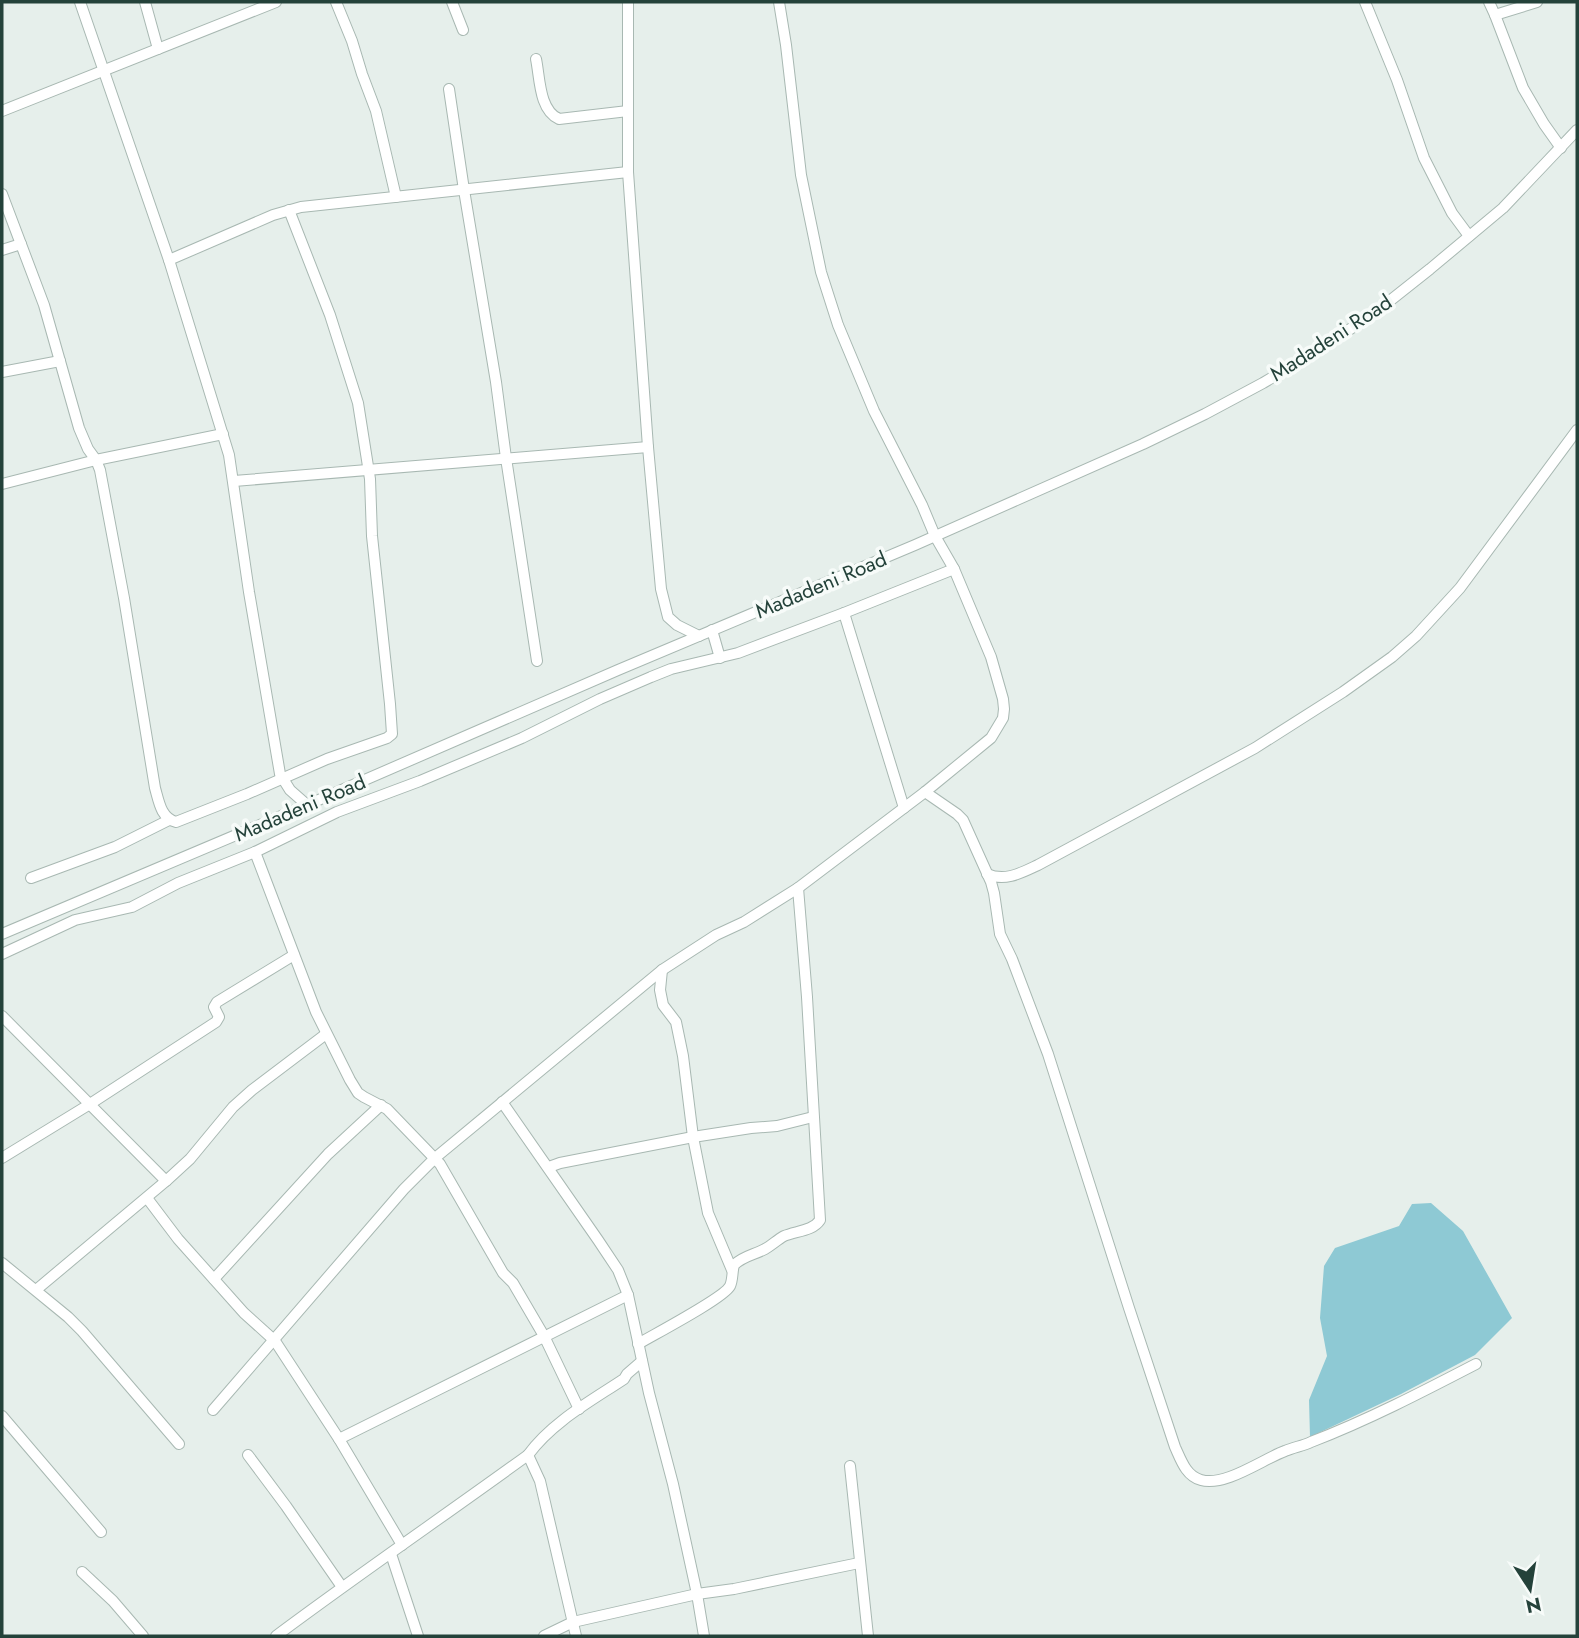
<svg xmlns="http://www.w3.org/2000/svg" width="1579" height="1638" viewBox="0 0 1579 1638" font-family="Jost,sans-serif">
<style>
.water{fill:#8ec9d4}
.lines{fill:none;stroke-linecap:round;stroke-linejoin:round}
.minor-casing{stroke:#a8b8b2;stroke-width:12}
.minor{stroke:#fff;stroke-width:10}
.labels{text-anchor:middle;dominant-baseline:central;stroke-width:7;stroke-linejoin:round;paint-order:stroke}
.street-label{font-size:21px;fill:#24423a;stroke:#f7fbf9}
</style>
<rect width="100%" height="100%" fill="#e6efeb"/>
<!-- water -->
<polygon class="water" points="1431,1203 1463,1231 1512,1318 1475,1355 1401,1394 1310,1437 1309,1400 1327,1356 1320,1318 1324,1266 1335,1248 1399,1226 1412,1204"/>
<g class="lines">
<defs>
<g id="minor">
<polyline points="80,2 169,260 229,455 249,592 280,774 290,790 307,805"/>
<polyline points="145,2 158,49"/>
<polyline points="336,2 352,41 362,74 376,111 396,197"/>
<polyline points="452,2 463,30"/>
<polyline points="628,2 628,172 648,447 661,589 668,617 677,625 699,636"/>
<polyline points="1365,2 1397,80 1424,158 1452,213 1469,236"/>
<polyline points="1489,2 1495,15"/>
<polyline points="1537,2 1495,15 1523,88 1544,124 1561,148"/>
<path d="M 536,59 C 540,78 539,110 559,119 L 628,111"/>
<polyline points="449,89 464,190 496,382 506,458 537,661"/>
<polyline points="2,111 276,2"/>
<path d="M 2,194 L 44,305 L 79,428 L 88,449 L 96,460 L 100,470 L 124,598 L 155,788 C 159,802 161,818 176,822 L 247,794 L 327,759 L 387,738 L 392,734 L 390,704 L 372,536 L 370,479 L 358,403 L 330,315 L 289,210"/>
<polyline points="2,250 21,244"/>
<polyline points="169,260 273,215 301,207 628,172"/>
<polyline points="2,372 60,361"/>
<polyline points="234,481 648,447"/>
<polyline points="2,484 96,460 223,434"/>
<polyline points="844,613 904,808"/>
<polyline points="712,630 720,658"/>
<path d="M 925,792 L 957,814 L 963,820 L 991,882 L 994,893 L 1000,934 L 1012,959 L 1048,1054 L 1129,1308 L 1175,1447 C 1181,1460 1186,1476 1201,1480 C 1225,1487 1263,1459 1285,1451 C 1294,1447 1303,1446 1311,1442 C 1368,1420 1422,1392 1476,1364"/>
<polyline points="255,852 316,1012 350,1080 358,1093 364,1097 387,1109 440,1164 503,1273 513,1283 544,1336 579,1409"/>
<path d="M 987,874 C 1005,882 1021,873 1038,865 L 1255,748 L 1343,692 L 1392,657 L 1416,636 L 1460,588 L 1577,430"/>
<polyline points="31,878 115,847 169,820"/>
<polyline points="2,934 307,805 618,670 915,545 1143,444 1205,414 1263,383 1322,348 1377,311 1430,269 1503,208 1577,130"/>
<polyline points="2,954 75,920 132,907 178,883 255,852 337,812 420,781 522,738 600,699 651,677 671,669 738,653 844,613 954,569"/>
<polyline points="662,970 660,990 663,1005 676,1022 683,1056 693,1137 708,1213 732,1270"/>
<polyline points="2,1016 166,1181"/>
<polyline points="502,1102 598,1240 618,1270 628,1295 649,1393 673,1484 697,1594 704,1636"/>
<polyline points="2,1158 90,1104 216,1022 219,1017 214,1007 217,1002 294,955"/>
<polyline points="549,1167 560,1163 693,1137 751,1128 777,1126 813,1117"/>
<polyline points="147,1198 178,1239 244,1313 275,1341 339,1439 402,1545"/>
<polyline points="2,1263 68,1317 82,1331 179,1444"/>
<polyline points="214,1279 328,1154 381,1105"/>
<polyline points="36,1290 166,1181 190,1159 233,1107 252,1090 326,1034"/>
<path d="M 638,1344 C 653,1335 724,1298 730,1286 C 733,1280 732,1271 734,1265 C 743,1256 754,1255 765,1249 C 772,1245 777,1240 784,1236 C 796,1231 813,1231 820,1220 L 807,997 L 798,888"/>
<polyline points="213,1410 404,1189 435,1158 662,970 716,935 744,922 798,888 925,792 991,738 1003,718 1004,709 1003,699 991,657 954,569 935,536 922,505 874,411 838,325 821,272 801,175 786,45 779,2"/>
<polyline points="2,1416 101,1532"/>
<polyline points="339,1439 628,1295"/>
<polyline points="248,1455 286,1506 342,1587"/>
<polyline points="528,1455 540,1481 576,1636"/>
<polyline points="850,1466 868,1636"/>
<polyline points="391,1554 418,1636"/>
<polyline points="82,1572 113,1601 143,1636"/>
<path d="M 276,1636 C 359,1574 444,1516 528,1455 C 552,1422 591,1401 624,1379 L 627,1374 L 642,1361"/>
<polyline points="544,1636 573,1622 697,1594 734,1589 859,1563"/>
</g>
</defs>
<!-- minor casing -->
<use href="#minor" class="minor-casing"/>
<!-- minor -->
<use href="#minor" class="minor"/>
</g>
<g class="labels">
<!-- street labels -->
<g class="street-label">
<text transform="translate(1331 338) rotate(-33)">Madadeni Road</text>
<text transform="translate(821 585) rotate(-23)">Madadeni Road</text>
<text transform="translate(300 808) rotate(-23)">Madadeni Road</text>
</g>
</g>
<!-- border -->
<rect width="1579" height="1638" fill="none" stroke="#24423a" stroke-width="7"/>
<!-- north arrow -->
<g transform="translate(1530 1589) rotate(168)" stroke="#f7fbf9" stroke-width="5" paint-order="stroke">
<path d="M0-5L12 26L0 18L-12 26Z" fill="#24423a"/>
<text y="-10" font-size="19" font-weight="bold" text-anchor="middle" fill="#24423a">N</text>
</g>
</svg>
